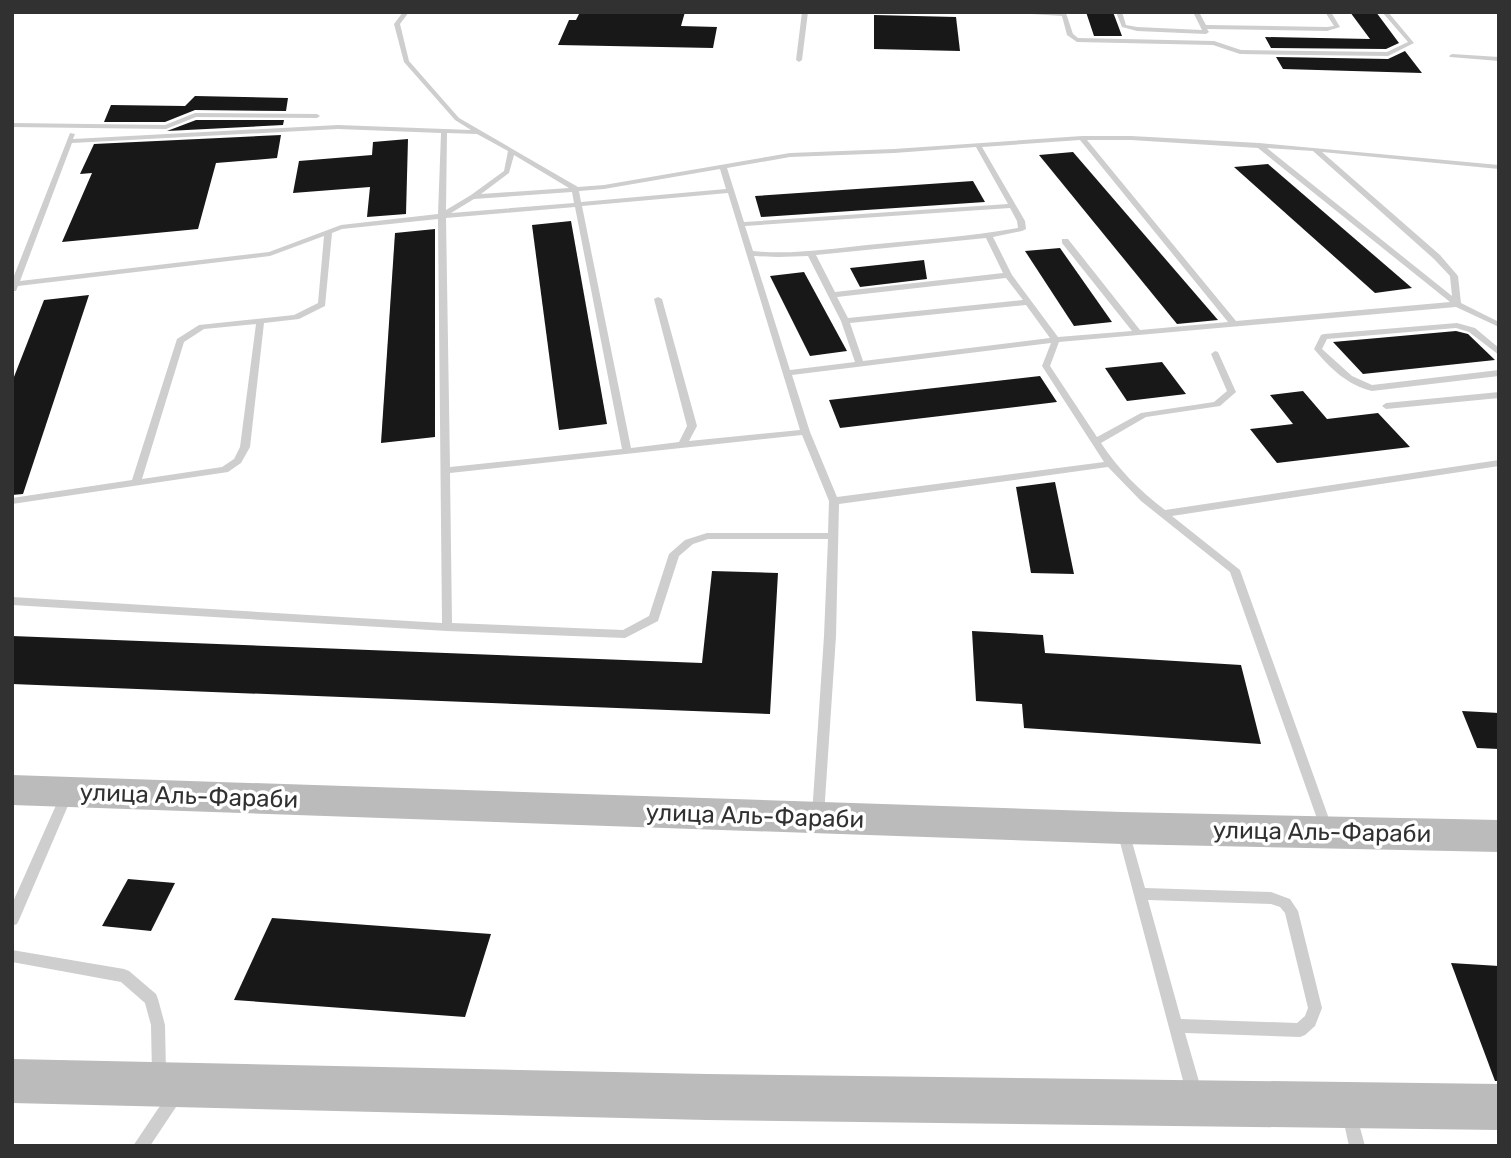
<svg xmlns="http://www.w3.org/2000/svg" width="1511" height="1158" viewBox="0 0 1511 1158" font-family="Rubik,sans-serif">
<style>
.building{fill:#181818}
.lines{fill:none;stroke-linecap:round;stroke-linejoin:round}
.service{fill:#cecece;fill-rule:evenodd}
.secondary{fill:#bbb;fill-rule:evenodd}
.labels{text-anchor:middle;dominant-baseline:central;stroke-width:7;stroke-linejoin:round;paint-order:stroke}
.near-street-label{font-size:24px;fill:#313131;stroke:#fff}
</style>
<rect width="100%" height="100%" fill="#fff"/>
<!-- building -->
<g class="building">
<polygon points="580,12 685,12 681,26 717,27 713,48 558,45 569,20 576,20"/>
<polygon points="1086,12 1113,12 1122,36 1094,36"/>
<polygon points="1350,12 1376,12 1399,43 1386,49 1271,48 1265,37 1370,39"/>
<polygon points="874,15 956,17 960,51 874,49"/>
<polygon points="1405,51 1422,73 1283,69 1276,57 1388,59"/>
<polygon points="195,96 288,98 286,111 195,110 165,122 104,122 111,105 185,106"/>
<polygon points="196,120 284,120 283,125 167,131"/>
<polygon points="281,135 277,158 216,163 198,229 62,242 92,173 80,174 94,144"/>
<polygon points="408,139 406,214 367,217 370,187 293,193 299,161 372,155 373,142"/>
<polygon points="1073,152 1218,320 1177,324 1039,155"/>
<polygon points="1268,164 1412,288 1375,293 1234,167"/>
<polygon points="973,181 985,202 761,217 755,196"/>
<polygon points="571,221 607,424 559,430 532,225"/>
<polygon points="435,229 435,437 381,443 395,233"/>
<polygon points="1060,248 1112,322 1074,326 1025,251"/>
<polygon points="924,260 927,279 860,287 850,268"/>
<polygon points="804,272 847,351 810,356 770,276"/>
<polygon points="89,295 23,494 12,495 12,382 44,300"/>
<polygon points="1456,331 1468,334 1495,360 1363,374 1333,342"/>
<polygon points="1162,362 1186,394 1127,401 1105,368"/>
<polygon points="1040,376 1057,402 840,428 829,400"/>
<polygon points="1303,391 1327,419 1378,413 1410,447 1277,463 1250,429 1293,424 1270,395"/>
<polygon points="1055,482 1074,574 1031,573 1016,487"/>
<polygon points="712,571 778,573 770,714 12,684 12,636 702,663"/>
<polygon points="972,631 1043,635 1045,653 1241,665 1261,744 1024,728 1022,704 976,701"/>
<polygon points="1462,711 1499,713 1499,749 1477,748"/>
<polygon points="128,879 175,883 151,931 102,926"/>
<polygon points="272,918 491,934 465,1017 234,1000"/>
<polygon points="1451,963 1499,966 1499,1081 1495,1081"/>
</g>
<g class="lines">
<!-- service -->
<g class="service">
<path d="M 403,12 L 409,12 L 400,24 L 409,61 L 459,118 L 578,187 L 604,185 L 790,153 L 894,149 L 1082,136 L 1131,136 L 1259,143 L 1499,165 L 1499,169 L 1322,152 L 1440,255 L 1458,276 L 1461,303 L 1499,322 L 1499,327 L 1456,307 L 1059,342 L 1050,366 L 1097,437 L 1141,413 L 1214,402 L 1227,391 L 1211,354 L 1215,351 L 1218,352 L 1236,392 L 1220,406 L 1146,417 L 1101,443 C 1118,469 1140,491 1165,510 L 1499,460 L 1499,466 L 1172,516 L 1240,570 L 1333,830 L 1332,834 L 1327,835 L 1322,834 L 1321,830 L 1230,572 L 1141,501 L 1108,467 L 839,504 L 836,636 L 824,815 L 822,819 L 818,820 L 814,819 L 812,815 L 824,636 L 828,539 L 708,539 L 693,544 L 679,556 L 658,621 L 625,638 L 447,631 L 12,605 L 12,597 L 442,623 L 438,219 L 342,229 L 332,233 L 325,306 L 299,319 L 264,323 L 250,447 L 241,463 L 228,472 L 12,504 L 12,498 L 132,480 L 177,339 L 199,325 L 294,315 L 318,303 L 324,236 L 270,256 L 18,286 L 16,291 L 12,291 L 12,281 L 70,133 L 75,134 L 73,139 L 338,125 L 471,130 L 455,120 L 404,62 L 394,24 ZM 338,129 L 441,133 L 438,214 L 341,225 L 269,252 L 20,281 L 72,143 ZM 447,133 L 477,134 L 508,151 L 504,171 L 471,195 L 446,210 ZM 1080,140 L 1228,322 L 1140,330 L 1068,239 L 1062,239 L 1062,243 L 1132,331 L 1058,337 L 1012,275 L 993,237 L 1022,231 L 1026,229 L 1025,221 L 982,147 ZM 1087,140 L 1131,140 L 1258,148 L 1450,302 L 1236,321 ZM 976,147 L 1008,204 L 744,222 L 727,168 L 790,157 L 894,153 ZM 1267,148 L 1313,151 L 1434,259 L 1450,276 L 1452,296 ZM 514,155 L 569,188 L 481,194 L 509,173 ZM 720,169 L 726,189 L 581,202 L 579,191 L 604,189 ZM 572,192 L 574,203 L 451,213 L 474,199 ZM 728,193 L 800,430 L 689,441 L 697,426 L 662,299 L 658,297 L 654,299 L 687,426 L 679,442 L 631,448 L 582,206 ZM 575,207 L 622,449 L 450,467 L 446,218 ZM 1010,208 L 1017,221 L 1018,228 C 968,237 917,240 867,245 C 829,249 791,255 753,251 L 745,226 ZM 986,238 L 1003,273 L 835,292 L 816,255 ZM 754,256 L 778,257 L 808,256 L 841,321 L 855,362 L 790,370 ZM 1006,278 L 1023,300 L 848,318 L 837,297 ZM 1026,305 L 1050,338 L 863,361 L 850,323 ZM 256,324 L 240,447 L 234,459 L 222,467 L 142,479 L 184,342 L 204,329 ZM 1051,343 L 1042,366 L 1104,462 L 837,497 L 810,432 L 792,375 ZM 802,435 L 829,501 L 828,533 L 707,533 L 685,540 L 669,554 L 649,616 L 623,630 L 452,623 L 450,473 Z"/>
<polygon points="802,12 808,12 802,60 799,62 796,60"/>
<polygon points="1003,12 1066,13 1073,34 1078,38 1214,41 1241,50 1387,52 1408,42 1382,12 1388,12 1414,43 1388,56 1240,54 1213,45 1077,42 1067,35 1062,16"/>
<polygon points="1116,12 1122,12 1126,25 1137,27 1202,30 1193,12 1199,12 1206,25 1327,27 1334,26 1325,12 1331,12 1340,27 1327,31 1207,29 1209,32 1206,34 1137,31 1122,27"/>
<polygon points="1452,54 1499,57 1499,61 1450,57 1449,56"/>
<polygon points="195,113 317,114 320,116 317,118 196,117 166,129 12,127 12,123 165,125"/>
<path d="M 1457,323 L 1475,328 L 1499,348 L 1499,355 L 1469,332 L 1456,328 L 1327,339 L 1322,349 L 1352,376 L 1372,385 L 1499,370 L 1499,376 L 1372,391 C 1347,385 1330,368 1314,349 L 1321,335 L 1324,334 Z"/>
<polygon points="1499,392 1499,398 1386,409 1382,406 1386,403"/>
<polygon points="67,789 71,790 73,794 19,920 17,924 12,926 12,904 61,794 63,790"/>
<path d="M 1123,826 L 1128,827 L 1129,831 L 1145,888 L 1271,892 L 1290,899 L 1298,911 L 1322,1008 L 1315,1026 L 1305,1035 L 1300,1037 L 1185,1033 L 1202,1092 L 1199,1097 L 1194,1100 L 1189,1097 L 1186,1092 L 1117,831 L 1118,827 ZM 1148,900 L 1271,904 L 1280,907 L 1285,913 L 1308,1008 L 1305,1016 L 1297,1023 L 1181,1019 Z"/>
<polygon points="12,950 124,969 129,971 156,994 158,999 165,1025 166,1074 164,1079 159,1081 154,1079 152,1074 151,1025 145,1003 121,982 12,962"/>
<polygon points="175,1088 180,1091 183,1096 180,1101 150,1146 133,1146 170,1091"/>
<polygon points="1350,1106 1355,1109 1365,1146 1349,1146 1342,1114 1345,1109"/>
</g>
<!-- secondary -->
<g class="secondary">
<polygon points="12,775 1122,812 1499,820 1499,852 1122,844 12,805"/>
<polygon points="12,1059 707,1074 1499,1084 1499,1130 707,1120 12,1103"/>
</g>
</g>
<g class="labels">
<!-- near-street labels -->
<g class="near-street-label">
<text transform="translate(189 796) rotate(2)">улица Аль-Фараби</text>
<text transform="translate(755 816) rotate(2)">улица Аль-Фараби</text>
<text transform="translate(1322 832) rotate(1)">улица Аль-Фараби</text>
</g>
</g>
<!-- border -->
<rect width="1511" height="1158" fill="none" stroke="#313131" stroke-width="28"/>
</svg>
